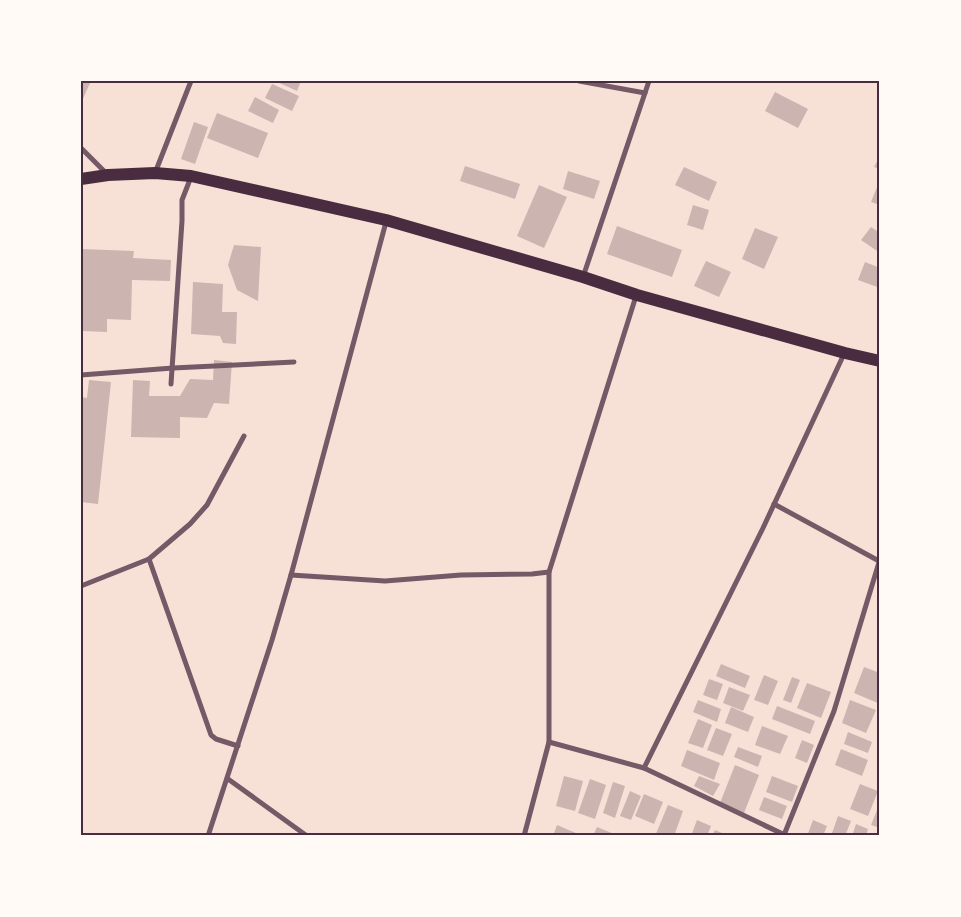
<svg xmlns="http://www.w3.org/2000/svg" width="961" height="917" viewBox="0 0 961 917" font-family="'Work Sans',sans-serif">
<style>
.building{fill:#ccb4b1}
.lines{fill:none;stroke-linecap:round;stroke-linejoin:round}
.minor{stroke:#755966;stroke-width:5}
.primary{stroke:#4a2c40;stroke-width:12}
.neatline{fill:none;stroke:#4a2c40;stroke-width:2}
</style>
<rect width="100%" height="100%" fill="#f7e1d7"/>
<!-- building -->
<g class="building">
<polygon points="81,81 91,81 81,103"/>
<polygon points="275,81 301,81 297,91"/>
<polygon points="272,84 299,96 292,111 265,98"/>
<polygon points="775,92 808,109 798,128 765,111"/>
<polygon points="255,97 279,110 273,123 248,111"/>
<polygon points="217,113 268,133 258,158 207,138"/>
<polygon points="194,122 208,127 195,164 181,159"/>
<polygon points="880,156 880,169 874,167"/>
<polygon points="465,166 520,184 515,199 460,181"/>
<polygon points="684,167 717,182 709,201 675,185"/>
<polygon points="568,171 600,181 594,199 563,189"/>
<polygon points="539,185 567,197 544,248 517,236"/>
<polygon points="877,187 880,188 880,205 871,202"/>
<polygon points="693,205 709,210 703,230 687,225"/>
<polygon points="617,226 682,250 672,277 607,254"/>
<polygon points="871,227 880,233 880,253 861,240"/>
<polygon points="755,228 778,237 764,269 742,259"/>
<polygon points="234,245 261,247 258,301 237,290 228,265"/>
<polygon points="81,249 134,251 133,258 171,260 170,281 132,280 131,320 107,319 107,332 81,331"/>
<polygon points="706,261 731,272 719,297 694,286"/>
<polygon points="865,262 880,268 880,288 858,280"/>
<polygon points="193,282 223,284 222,312 237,312 236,344 223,343 220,336 191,334"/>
<polygon points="214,360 232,362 229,404 214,403 207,418 180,417 180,438 131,437 133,380 150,381 149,396 180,396 190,379 213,380"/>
<polygon points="89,380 111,382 98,504 81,502 81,397 87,398"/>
<polygon points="721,664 750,676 745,688 716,676"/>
<polygon points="864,667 880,673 880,704 854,693"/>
<polygon points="764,675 778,681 768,705 754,700"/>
<polygon points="792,677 800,680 791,703 783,700"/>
<polygon points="709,679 723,684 717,700 703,695"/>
<polygon points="807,683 831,692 821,718 797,708"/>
<polygon points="729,687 750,695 743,711 723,703"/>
<polygon points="698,700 721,709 717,722 693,712"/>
<polygon points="850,700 876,710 866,733 842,723"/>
<polygon points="777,706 815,721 810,734 772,719"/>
<polygon points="731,707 754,717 748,732 725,723"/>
<polygon points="698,719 712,725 703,748 688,743"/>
<polygon points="762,726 788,736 780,754 755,745"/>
<polygon points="716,728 732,734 723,756 707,750"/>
<polygon points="848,732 872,742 868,753 844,744"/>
<polygon points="802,740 814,745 807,763 795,758"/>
<polygon points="738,747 762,756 758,767 734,757"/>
<polygon points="841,749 868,760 862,776 835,765"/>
<polygon points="687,750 720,763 714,780 681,766"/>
<polygon points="735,765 759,775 744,813 720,803"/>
<polygon points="564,776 583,781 575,811 556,806"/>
<polygon points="699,776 720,784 713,796 694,786"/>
<polygon points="772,776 798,786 792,802 766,792"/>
<polygon points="590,779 606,785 595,819 578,813"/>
<polygon points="613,782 625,786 615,818 603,813"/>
<polygon points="860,784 878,791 868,816 850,809"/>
<polygon points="630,791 641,796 631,820 620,816"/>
<polygon points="644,794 663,802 654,824 635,816"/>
<polygon points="764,797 787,806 782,819 759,810"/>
<polygon points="880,803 880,828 871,825"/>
<polygon points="668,805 683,811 674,836 655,836"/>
<polygon points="838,816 851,821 845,836 831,836"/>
<polygon points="697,820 711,826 707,836 691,836"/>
<polygon points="813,820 827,826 823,836 807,836"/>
<polygon points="856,824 868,829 866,836 852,836"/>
<polygon points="557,825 583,836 553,836"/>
<polygon points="597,827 619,836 593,836"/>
<polygon points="715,830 729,836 712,836"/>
</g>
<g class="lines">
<!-- minor -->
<g class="minor">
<polyline points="579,81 645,93"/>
<polyline points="81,148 106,173"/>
<polyline points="155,173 191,81"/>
<polyline points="583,277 649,81"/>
<polyline points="81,375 173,368 294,362"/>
<polyline points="171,384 182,221 182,200 191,177"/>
<polyline points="774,504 879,561"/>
<polyline points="149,559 190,524 207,505 244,436"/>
<polyline points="291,575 385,581 461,575 532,574 549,572 636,296"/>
<polyline points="81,586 149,559 211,735 216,739 238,746"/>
<polyline points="549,742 644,768 787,836"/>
<polyline points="644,768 763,528 844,354"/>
<polyline points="228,779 307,836"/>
<polyline points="784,835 834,711 880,559"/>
<polyline points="208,836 272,640 291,575 386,222"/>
<polyline points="524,836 549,742 549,572"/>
</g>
<!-- primary -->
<polyline class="primary" points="81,179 108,175 155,173 191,176 386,220 583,277 637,295 845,353 880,361"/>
</g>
<!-- border -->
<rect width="961" height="917" fill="none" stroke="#fffaf5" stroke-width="165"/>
<rect x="82" y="82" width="796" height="752" class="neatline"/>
</svg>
